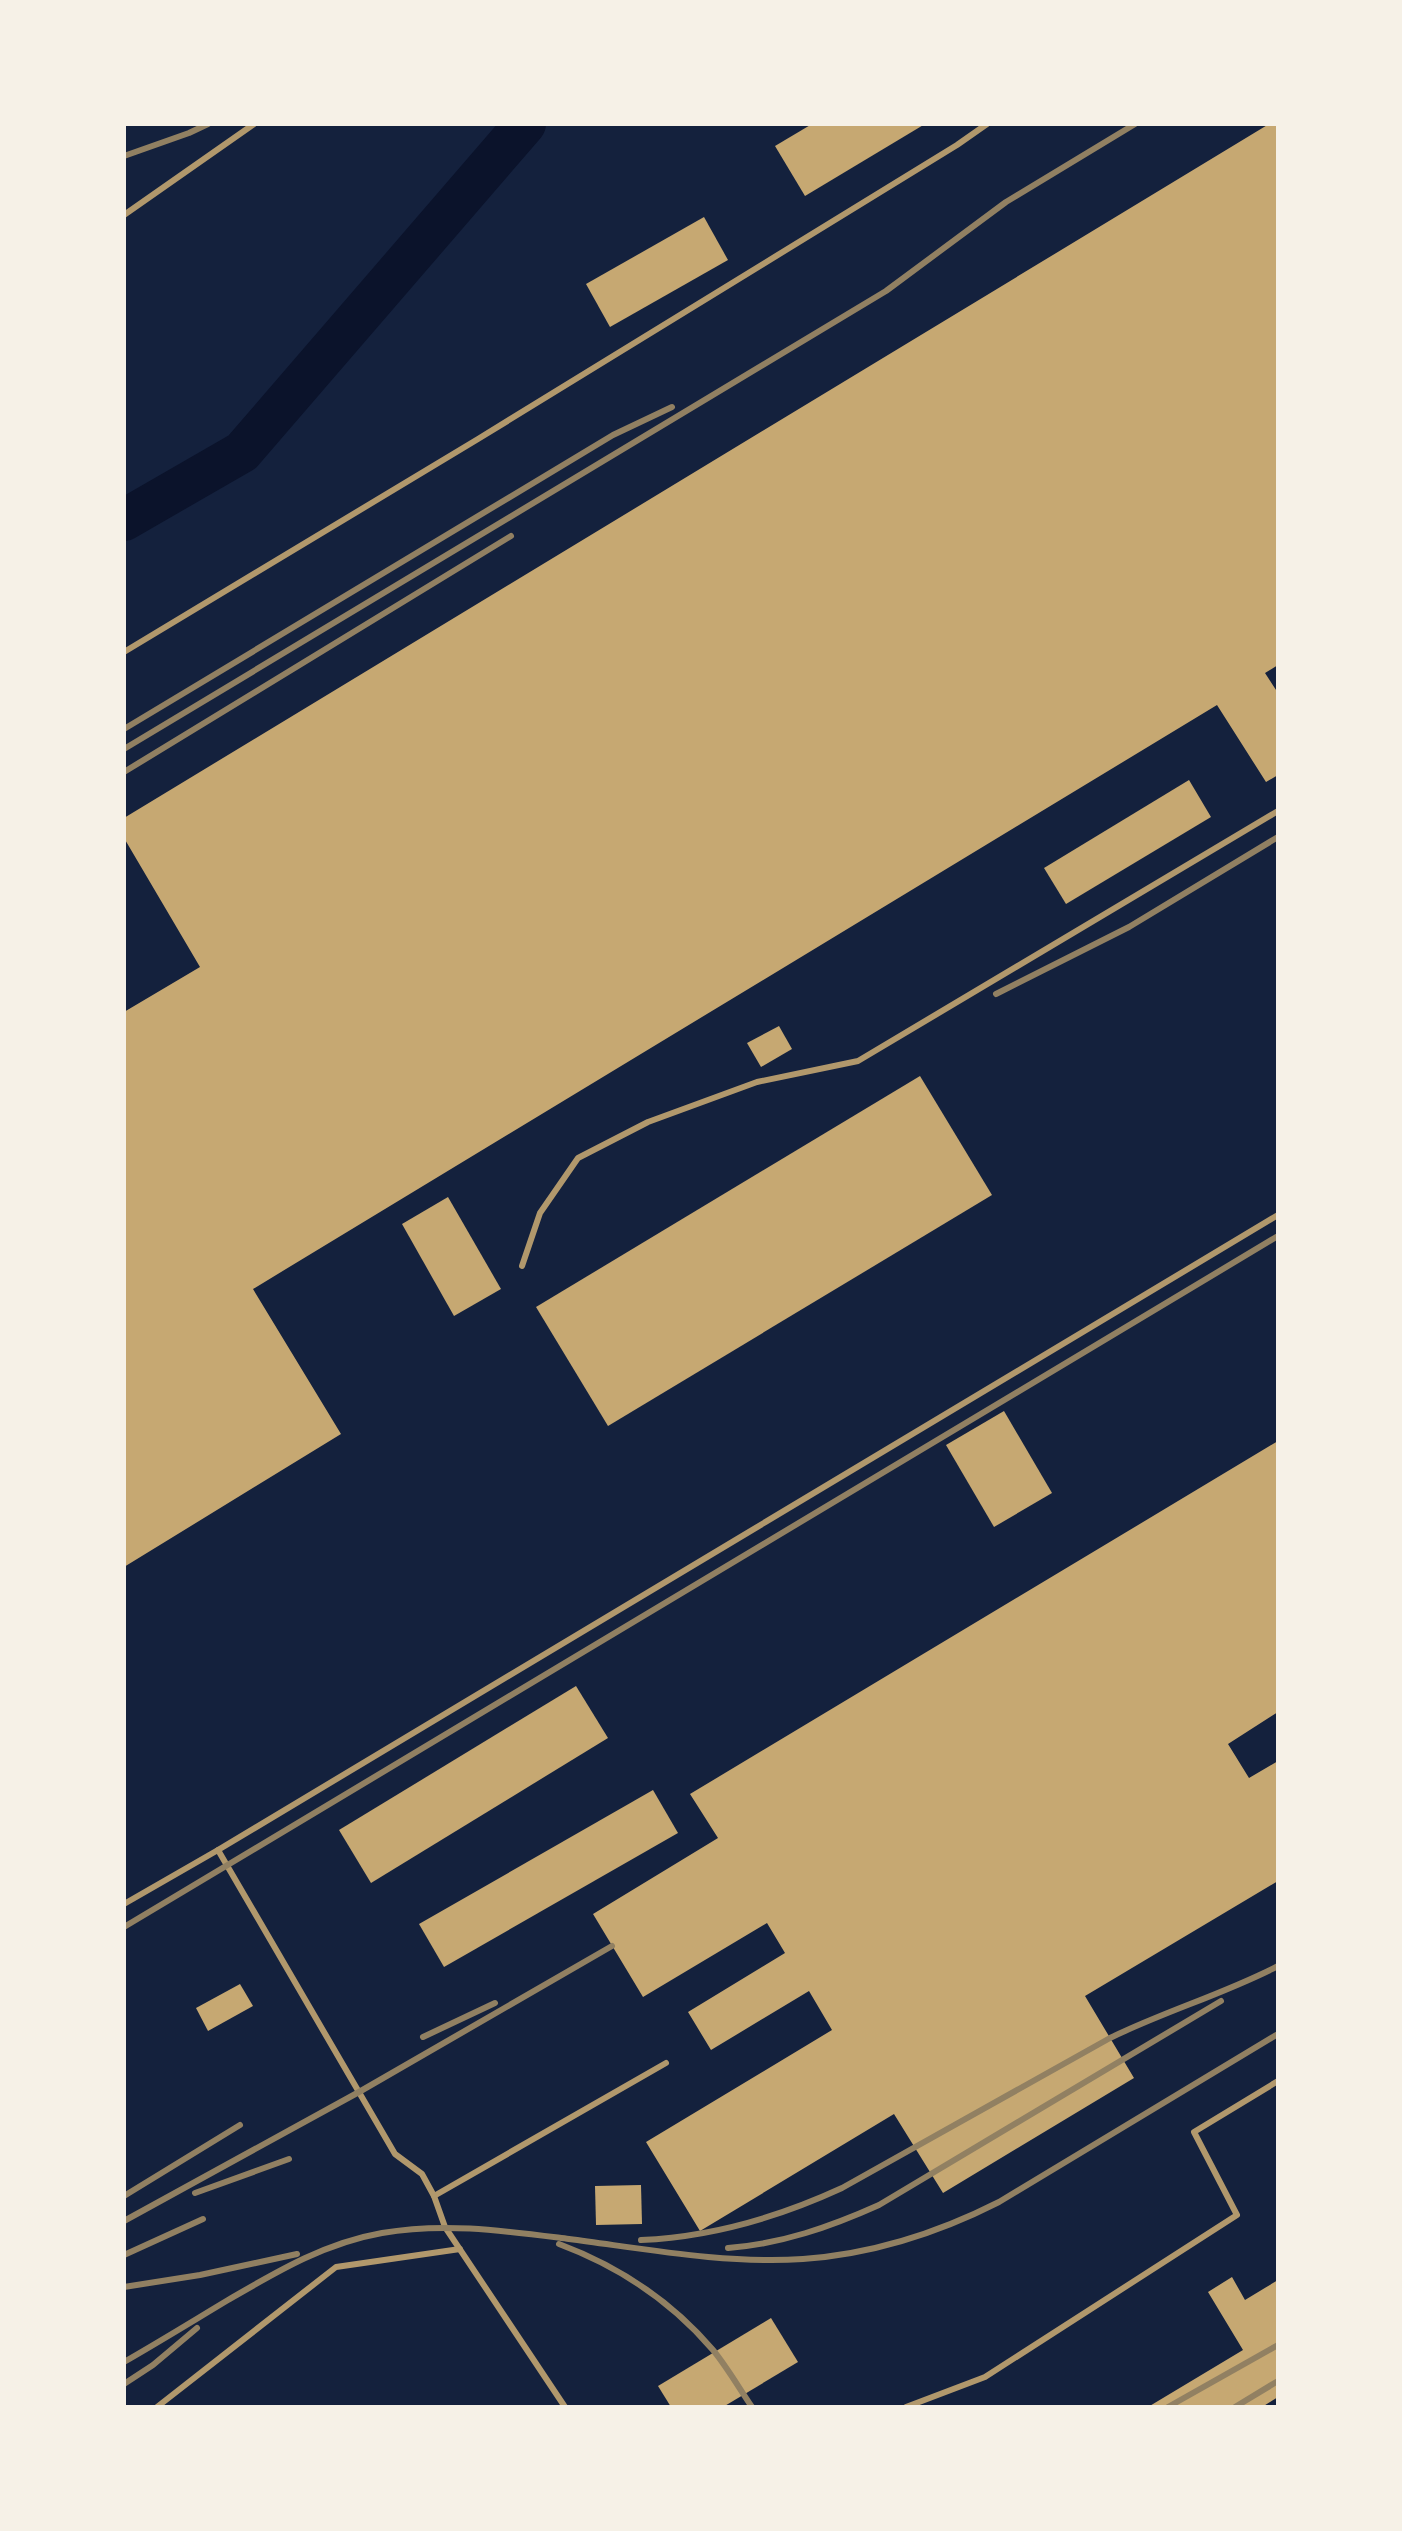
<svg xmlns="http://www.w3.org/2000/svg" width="1402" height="2531" viewBox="0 0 1402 2531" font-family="Montserrat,sans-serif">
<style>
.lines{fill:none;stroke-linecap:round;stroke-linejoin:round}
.river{stroke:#0b132b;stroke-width:42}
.building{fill:#c6a872}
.service{stroke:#b1986c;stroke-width:6}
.rail{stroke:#918062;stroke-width:6}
</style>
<rect width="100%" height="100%" fill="#14213d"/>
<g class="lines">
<!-- river -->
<polyline class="river" points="124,520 242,452 525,124"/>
</g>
<!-- building -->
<g class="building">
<polygon points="812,124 925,124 805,196 775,146"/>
<polygon points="1269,124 1278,124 1278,665 1265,673 1278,693 1278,775 1266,782 1217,705 253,1289 341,1434 124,1567 124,1012 200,967 124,838 124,818"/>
<polygon points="704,217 728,260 610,327 586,284"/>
<polygon points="1189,780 1211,817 1066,904 1044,868"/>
<polygon points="779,1026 792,1049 761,1067 747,1043"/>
<polygon points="920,1076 992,1195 608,1426 536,1307"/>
<polygon points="448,1197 501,1289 454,1316 402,1224"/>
<polygon points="1004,1411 1052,1493 994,1527 946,1445"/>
<polygon points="1278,1441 1278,1712 1228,1744 1249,1778 1278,1761 1278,1881 1085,1996 1134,2078 943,2193 894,2114 700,2231 646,2142 832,2030 809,1991 711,2050 688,2012 785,1953 767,1923 643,1997 593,1914 718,1838 690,1794"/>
<polygon points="576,1686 608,1738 371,1883 339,1830"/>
<polygon points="653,1790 678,1833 444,1967 419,1924"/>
<polygon points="240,1984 253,2006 208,2031 196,2008"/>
<polygon points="641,2185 642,2224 596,2225 595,2186"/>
<polygon points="1232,2277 1245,2300 1278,2280 1278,2397 1262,2407 1148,2407 1243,2350 1208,2292"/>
<polygon points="771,2318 798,2362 723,2407 671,2407 658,2386"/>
</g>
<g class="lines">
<!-- service -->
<g class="service">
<polyline points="124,215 254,124"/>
<polyline points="124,652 478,439 957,145 987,124"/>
<polyline points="522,1266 540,1213 578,1158 648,1122 757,1082 858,1061 1278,811"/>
<polyline points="124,1904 218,1850"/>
<polyline points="434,2196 666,2063"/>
<polyline points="157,2407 336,2267 460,2249"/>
<polyline points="565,2407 445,2227 434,2196 422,2174 395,2154 218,1850 1278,1215"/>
<polyline points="906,2407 985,2377 1237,2215 1194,2132 1278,2081"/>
</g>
<!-- rail -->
<g class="rail">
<polyline points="124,156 189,133 208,124"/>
<polyline points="124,729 613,435 672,407"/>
<polyline points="124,749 886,291 1006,202 1135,124"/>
<polyline points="124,772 511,536"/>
<polyline points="996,994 1129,927 1278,837"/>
<polyline points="124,1927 1278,1236"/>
<polyline points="423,2037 495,2003"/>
<polyline points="195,2193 289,2159"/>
<polyline points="124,2196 240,2125"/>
<polyline points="124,2221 359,2092 612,1946"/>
<path d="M 641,2240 C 711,2237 779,2217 842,2188 L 1110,2038 C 1165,2011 1224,1994 1278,1966"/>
<path d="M 559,2244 C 618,2266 672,2302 713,2350 C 727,2367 739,2388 752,2407"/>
<path d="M 728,2248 C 781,2244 830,2227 879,2205 L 1221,2001"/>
<polyline points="124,2255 203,2219"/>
<polyline points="124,2287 200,2275 297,2254"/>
<path d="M 124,2362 C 159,2342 193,2321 228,2300 C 278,2271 325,2243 382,2233 C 445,2222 506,2231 569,2239 C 646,2249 725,2264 803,2259 C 873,2254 938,2233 999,2202 L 1278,2034"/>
<polyline points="124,2384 153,2365 197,2328"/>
<polyline points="1168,2407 1278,2345"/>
<polyline points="1235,2407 1278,2381"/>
</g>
</g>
<!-- border -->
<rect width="1402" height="2531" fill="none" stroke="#f6f1e7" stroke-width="252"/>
</svg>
